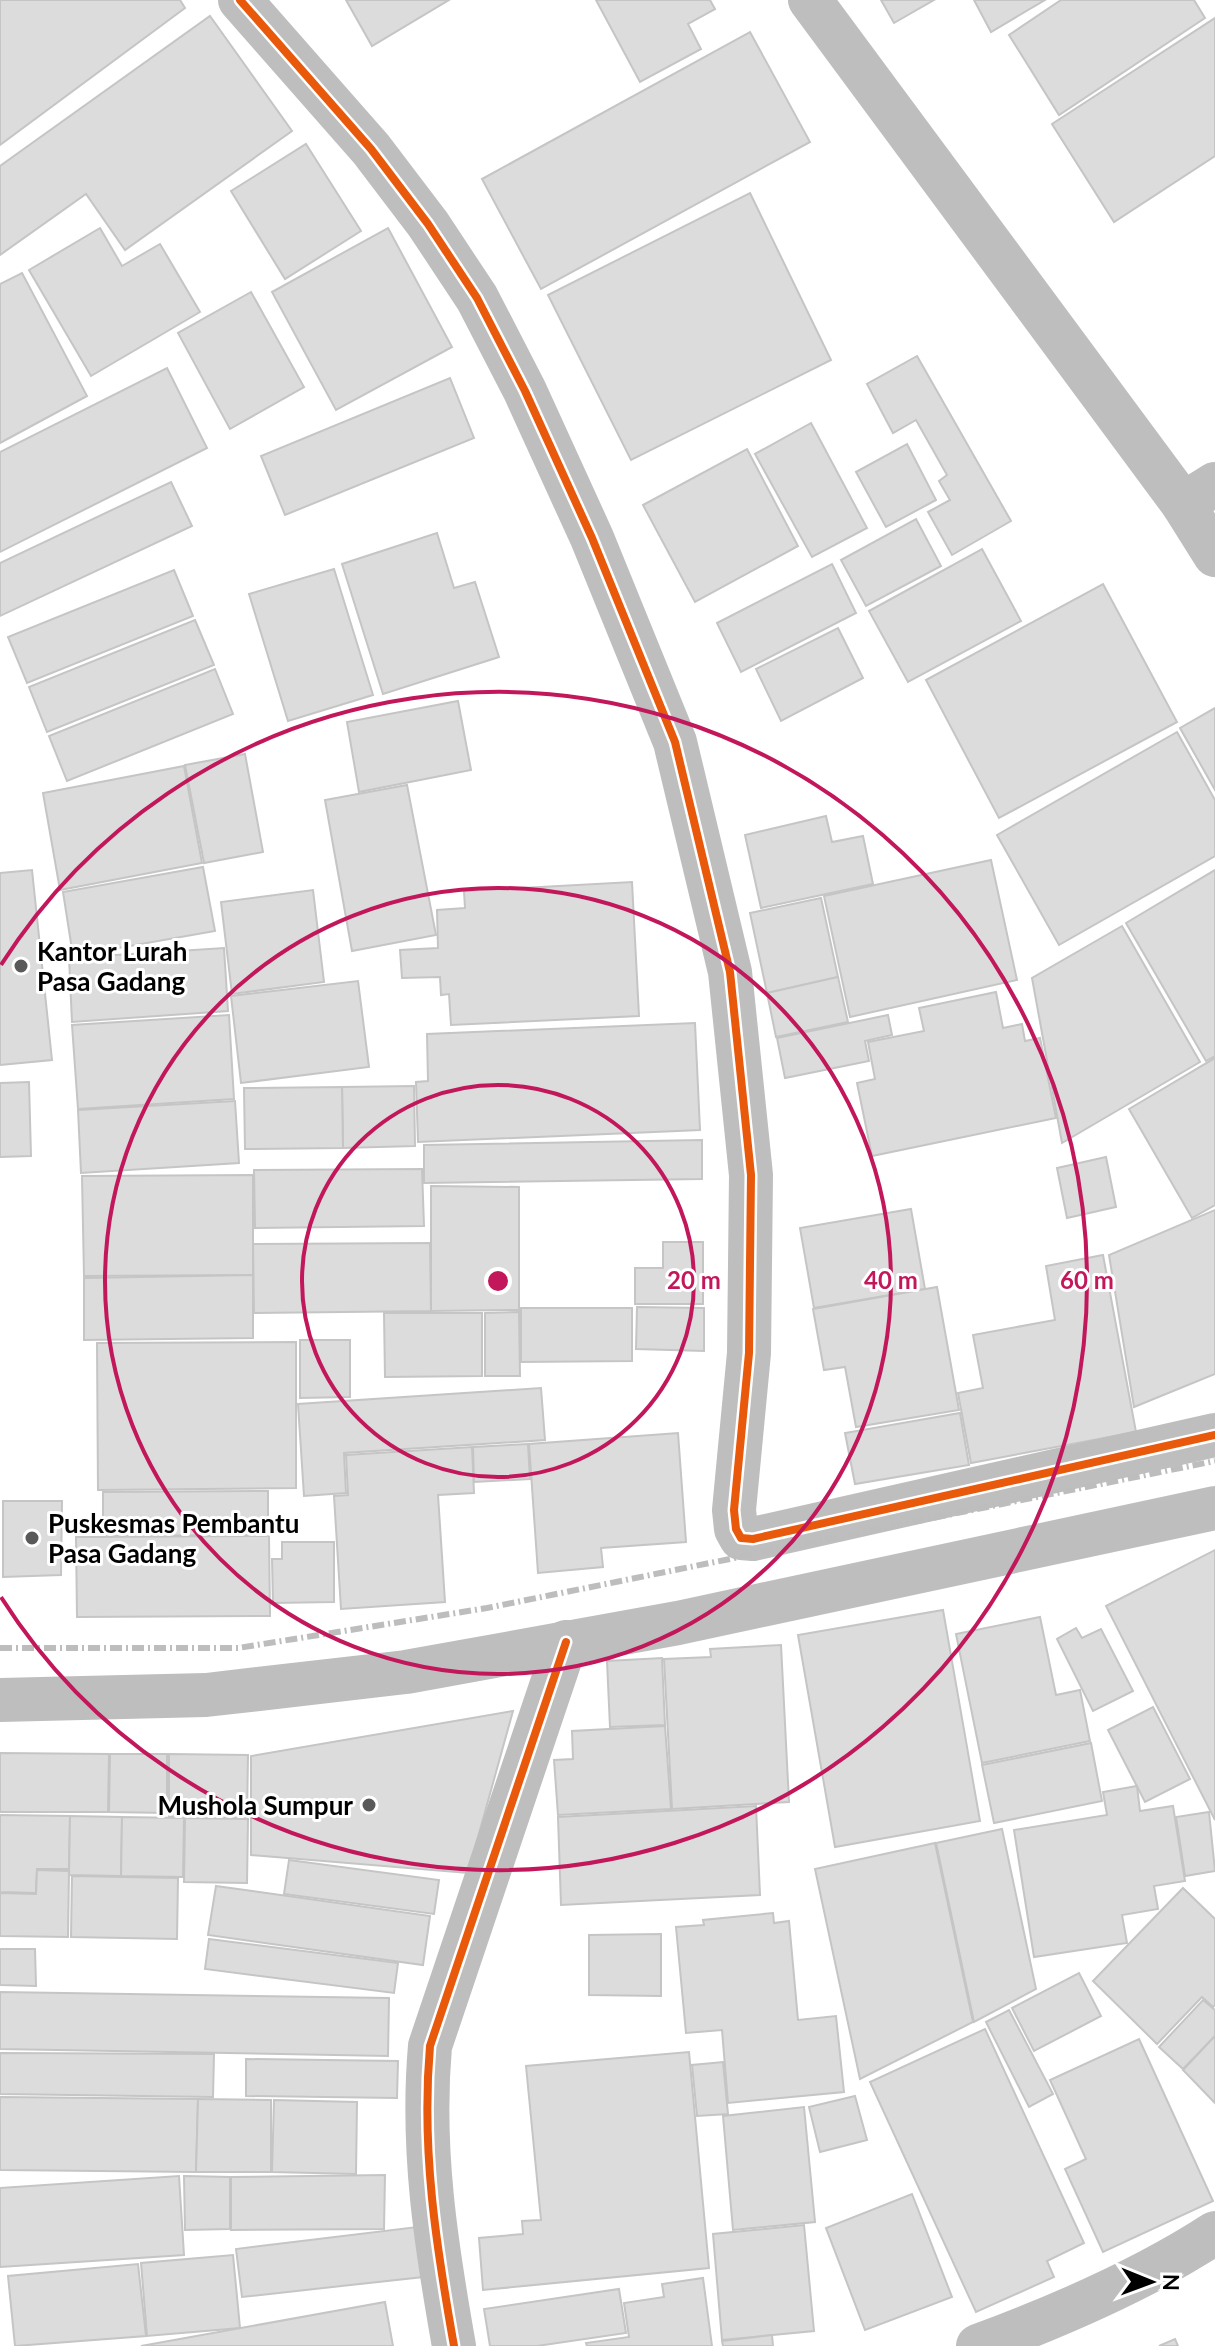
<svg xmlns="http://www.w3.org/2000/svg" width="1215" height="2346" viewBox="0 0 1215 2346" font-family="Lato,sans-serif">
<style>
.building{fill:#dcdcdc;stroke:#c5c5c5;stroke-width:2}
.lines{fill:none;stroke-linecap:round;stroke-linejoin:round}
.minor{stroke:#bebebe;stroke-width:44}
.tertiary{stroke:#bebebe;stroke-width:44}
.rail{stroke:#bdbdbd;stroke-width:6;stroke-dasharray:12 4 2 4;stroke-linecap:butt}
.cycleway-casing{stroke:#fff;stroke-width:13}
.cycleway{stroke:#e8590c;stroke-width:8}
.ring{fill:none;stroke:#c2185b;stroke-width:4}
.poi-dot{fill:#595959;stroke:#fff;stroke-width:3}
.labels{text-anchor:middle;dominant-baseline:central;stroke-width:6;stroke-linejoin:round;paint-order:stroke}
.poi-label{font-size:26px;font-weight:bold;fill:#000;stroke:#fff;text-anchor:start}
.centre{fill:#c2185b;stroke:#fff;stroke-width:4}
.ring-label{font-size:24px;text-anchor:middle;font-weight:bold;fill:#c2185b;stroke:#fff;stroke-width:6;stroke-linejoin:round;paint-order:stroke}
</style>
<rect width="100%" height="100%" fill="#fff"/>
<!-- building -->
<g class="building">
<polygon points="0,0 180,0 185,8 0,145"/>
<polygon points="346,0 449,0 372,46"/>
<polygon points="596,0 710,0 715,9 688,24 701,49 640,82"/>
<polygon points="881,0 934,0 894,23"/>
<polygon points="974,0 1045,0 991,32"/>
<polygon points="1061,0 1194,0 1205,18 1059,115 1009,35"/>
<polygon points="210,16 292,131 125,250 86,194 0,255 0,166"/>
<polygon points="1215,18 1215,156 1114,222 1052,124"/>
<polygon points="750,32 810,142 541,289 482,179"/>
<polygon points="306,144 361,231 285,279 231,191"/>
<polygon points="750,193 831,360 631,460 548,295"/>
<polygon points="100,228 122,266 160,244 200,312 91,376 29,270"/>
<polygon points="388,228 452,347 336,410 272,292"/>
<polygon points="22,273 87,396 0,443 0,284"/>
<polygon points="251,292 304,387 230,429 178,333"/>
<polygon points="917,356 1011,521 952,555 928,512 950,500 939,481 947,475 916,420 893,433 867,384"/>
<polygon points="167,368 207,448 0,552 0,452"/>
<polygon points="450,378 474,438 285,515 261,456"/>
<polygon points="811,423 867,528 812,557 755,454"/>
<polygon points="907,444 936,500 886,527 856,472"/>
<polygon points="747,449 798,546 695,602 643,505"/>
<polygon points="171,482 192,526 0,616 0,563"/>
<polygon points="916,519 941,566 866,606 841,560"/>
<polygon points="437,533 454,588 475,582 499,657 383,694 342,564"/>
<polygon points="982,549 1021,621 908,682 869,611"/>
<polygon points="832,564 856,613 741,672 717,623"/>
<polygon points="334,569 373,695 288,721 249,594"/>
<polygon points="174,570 193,616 27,683 8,637"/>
<polygon points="1103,584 1177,722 999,818 926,680"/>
<polygon points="195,620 214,665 47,732 29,687"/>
<polygon points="838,628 863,678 781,721 756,669"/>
<polygon points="215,669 233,714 67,781 49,736"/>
<polygon points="458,701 471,770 359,792 347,722"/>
<polygon points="1215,708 1215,790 1180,728"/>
<polygon points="1177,732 1215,800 1215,856 1059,945 997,835"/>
<polygon points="245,754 263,852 204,863 185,765"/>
<polygon points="184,766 202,863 60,890 43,793"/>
<polygon points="407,785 436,935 352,951 325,800"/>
<polygon points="826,816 832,842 863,836 873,884 761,908 745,835"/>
<polygon points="991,860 1017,980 850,1017 824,896"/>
<polygon points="203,867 215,931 73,956 63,892"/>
<polygon points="32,870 52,1060 0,1065 0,873"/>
<polygon points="1215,870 1215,1056 1206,1061 1126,923"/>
<polygon points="632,882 639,1016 451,1025 449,994 441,995 440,977 402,978 400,950 438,948 437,910 465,908 464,891"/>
<polygon points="313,890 324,982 232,994 221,902"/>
<polygon points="821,898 838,977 767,993 750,913"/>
<polygon points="1122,926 1200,1062 1062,1143 1032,978"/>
<polygon points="224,948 228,1011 72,1022 69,958"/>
<polygon points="838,977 848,1022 776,1037 767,993"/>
<polygon points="358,981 369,1067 241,1083 231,996"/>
<polygon points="996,992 1003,1028 1022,1024 1025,1041 1040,1038 1056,1118 872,1156 857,1083 875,1079 868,1042 924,1031 919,1008"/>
<polygon points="229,1015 234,1099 78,1109 72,1025"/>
<polygon points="888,1015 892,1035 865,1041 869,1061 785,1078 777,1038"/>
<polygon points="695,1023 700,1130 418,1142 416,1082 428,1081 427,1034"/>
<polygon points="1215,1058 1215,1205 1192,1218 1129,1109"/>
<polygon points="29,1082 31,1156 0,1157 0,1083"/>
<polygon points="414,1086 415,1146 343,1148 342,1087"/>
<polygon points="342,1087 343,1148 245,1149 244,1088"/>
<polygon points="235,1101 239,1163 81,1173 78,1110"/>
<polygon points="702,1140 702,1179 424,1183 424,1145"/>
<polygon points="1106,1157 1116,1207 1067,1218 1057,1168"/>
<polygon points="422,1169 424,1226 255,1228 254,1170"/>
<polygon points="253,1175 253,1275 84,1276 82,1176"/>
<polygon points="431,1186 519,1187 519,1310 431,1311"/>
<polygon points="911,1209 925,1289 814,1308 800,1228"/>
<polygon points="1215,1210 1215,1374 1134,1407 1109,1255"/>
<polygon points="663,1242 703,1242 703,1304 635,1304 635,1268 663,1268"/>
<polygon points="430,1243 431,1311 254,1313 253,1244"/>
<polygon points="1103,1255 1136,1432 971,1463 958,1393 983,1388 973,1335 1055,1320 1046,1266"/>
<polygon points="253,1275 253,1338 84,1340 84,1278"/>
<polygon points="937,1287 959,1410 856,1427 845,1367 824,1370 813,1309"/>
<polygon points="637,1307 704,1308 704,1351 636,1349"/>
<polygon points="521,1308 632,1308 632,1361 521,1362"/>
<polygon points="519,1312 520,1376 485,1376 485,1313"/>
<polygon points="384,1313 482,1313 482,1376 385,1377"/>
<polygon points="300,1340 350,1340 350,1397 300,1398"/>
<polygon points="296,1342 296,1488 98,1490 97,1343"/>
<polygon points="541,1388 545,1440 344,1453 346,1493 304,1496 298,1404"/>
<polygon points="960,1413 969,1465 855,1484 845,1433"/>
<polygon points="678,1433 686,1542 601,1548 603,1567 538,1573 529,1444"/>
<polygon points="528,1444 530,1479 474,1482 473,1447"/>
<polygon points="472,1447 474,1493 438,1495 445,1602 341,1609 334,1496 348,1495 346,1455"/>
<polygon points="268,1491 268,1535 103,1536 103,1492"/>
<polygon points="3,1501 62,1501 61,1575 3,1577"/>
<polygon points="269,1536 270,1616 77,1617 76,1537"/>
<polygon points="282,1542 334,1542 334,1602 273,1603 272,1559 282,1559"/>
<polygon points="1215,1550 1215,1820 1106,1606"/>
<polygon points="943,1610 980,1821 835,1847 798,1635"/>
<polygon points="1040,1617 1056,1695 1080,1690 1090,1741 982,1763 956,1634"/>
<polygon points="1076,1628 1082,1638 1101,1629 1133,1691 1093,1711 1057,1639"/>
<polygon points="781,1645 789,1802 672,1809 664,1659 711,1657 710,1649"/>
<polygon points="662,1658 665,1725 610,1727 607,1661"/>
<polygon points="1153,1707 1190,1779 1145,1802 1108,1730"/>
<polygon points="513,1711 468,1873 251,1855 251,1756"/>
<polygon points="665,1726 671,1809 558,1815 554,1760 573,1759 572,1731"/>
<polygon points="1091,1743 1102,1801 994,1823 982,1765"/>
<polygon points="0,1753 109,1754 108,1812 0,1812"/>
<polygon points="110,1754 167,1754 167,1813 109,1812"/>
<polygon points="169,1754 248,1755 247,1817 169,1817"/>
<polygon points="1137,1786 1140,1811 1173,1806 1185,1881 1154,1886 1158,1909 1122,1915 1127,1943 1034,1957 1014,1830 1107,1815 1103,1792"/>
<polygon points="756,1806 760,1895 561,1905 558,1817"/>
<polygon points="1209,1812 1215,1871 1185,1876 1176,1817"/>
<polygon points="0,1815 70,1816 69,1869 37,1869 36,1893 0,1892"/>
<polygon points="70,1816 122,1817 121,1876 69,1875"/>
<polygon points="122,1817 184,1818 183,1877 121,1876"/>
<polygon points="185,1818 248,1819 247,1883 184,1882"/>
<polygon points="1002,1829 1036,1989 974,2022 936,1843"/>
<polygon points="935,1843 973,2022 860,2079 815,1869"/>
<polygon points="289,1860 439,1880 434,1914 284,1894"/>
<polygon points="37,1870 69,1871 68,1937 0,1936 0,1893 36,1894"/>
<polygon points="72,1876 178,1878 177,1939 71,1937"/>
<polygon points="216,1886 430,1916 423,1965 208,1935"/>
<polygon points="1183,1888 1215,1919 1215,2005 1213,2007 1202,1997 1157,2044 1093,1981"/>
<polygon points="773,1913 774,1923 789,1921 798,2020 836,2016 844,2092 728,2103 722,2030 686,2033 676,1927 704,1925 703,1920"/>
<polygon points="661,1934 661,1996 589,1995 589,1935"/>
<polygon points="209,1939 398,1963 394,1993 205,1969"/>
<polygon points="0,1949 35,1949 36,1986 0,1985"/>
<polygon points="1079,1973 1101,2016 1034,2051 1012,2008"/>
<polygon points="0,1992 389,1998 388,2056 0,2049"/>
<polygon points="1203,2000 1215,2010 1215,2036 1183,2069 1159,2047"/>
<polygon points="1009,2010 1053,2094 1029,2107 986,2022"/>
<polygon points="985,2029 1084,2243 1047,2261 1054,2277 976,2312 870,2082"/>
<polygon points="1215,2036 1215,2103 1183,2070"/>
<polygon points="1139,2039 1213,2201 1103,2252 1065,2169 1086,2159 1050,2080"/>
<polygon points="689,2052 709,2268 483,2290 479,2238 523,2234 522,2221 541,2220 526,2066"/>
<polygon points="0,2053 214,2054 213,2097 0,2094"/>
<polygon points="246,2059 398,2061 397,2098 246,2096"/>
<polygon points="723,2062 728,2114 697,2116 692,2065"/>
<polygon points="855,2096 867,2140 820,2152 809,2107"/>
<polygon points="0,2097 198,2099 196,2172 0,2170"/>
<polygon points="198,2099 271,2100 271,2172 196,2172"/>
<polygon points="274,2100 357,2102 356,2174 272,2172"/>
<polygon points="804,2107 815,2222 733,2230 723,2116"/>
<polygon points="385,2175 384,2229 231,2230 231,2177"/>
<polygon points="179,2176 184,2255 0,2267 0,2188"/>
<polygon points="184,2176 230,2177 230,2229 185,2230"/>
<polygon points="912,2194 952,2297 865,2330 826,2228"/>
<polygon points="804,2225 814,2331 722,2340 713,2234"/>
<polygon points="417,2227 423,2277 242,2297 236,2249"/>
<polygon points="233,2255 240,2328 147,2336 141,2263"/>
<polygon points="138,2264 146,2336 15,2346 8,2276"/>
<polygon points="703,2278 712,2346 587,2346 586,2343 629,2337 624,2303 664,2297 662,2284"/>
<polygon points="619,2289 626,2333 537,2346 490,2346 484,2309"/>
<polygon points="385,2302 393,2346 141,2346"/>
<polygon points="772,2335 773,2346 723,2346 722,2341"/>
<polygon points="1175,2339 1178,2346 1159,2346"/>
</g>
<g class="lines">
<!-- minor -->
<g class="minor">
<polyline points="240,0 371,149 428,224 477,298 525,391 592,538 675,742 730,972 751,1175 749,1353 734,1510 736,1529 741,1538 753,1539 1215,1435"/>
<polyline points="1183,504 1215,484"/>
<polyline points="0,1700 206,1695 406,1672 678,1623 1215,1508"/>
<path d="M 454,2346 C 436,2245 421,2149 430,2046 L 566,1642"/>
<path d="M 978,2346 C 1059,2316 1143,2280 1215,2233"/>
</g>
<!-- tertiary -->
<polyline class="tertiary" points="810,0 1183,504 1215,555"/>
<!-- rail -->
<polyline class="rail" points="0,1648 238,1648 487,1608 1215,1461"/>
<defs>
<g id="cycleway">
<polyline points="240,0 371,149 428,224 477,298 525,391 592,538 675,742 730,972 751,1175 749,1353 734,1510 736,1529 741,1538 753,1539 1215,1435"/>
<path d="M 454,2346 C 436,2245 421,2149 430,2046 L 566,1642"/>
</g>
</defs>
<!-- cycleway casing -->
<use href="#cycleway" class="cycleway-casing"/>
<!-- cycleway -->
<use href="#cycleway" class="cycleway"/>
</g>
<!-- distance rings -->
<g class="ring">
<circle cx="498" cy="1281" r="196"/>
<circle cx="498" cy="1281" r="393"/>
<path d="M1 965A589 589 0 1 1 1 1597"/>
</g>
<!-- markers -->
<g class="poi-dot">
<circle cx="21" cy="966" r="8"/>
<circle cx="32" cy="1538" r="8"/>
<circle cx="369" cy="1805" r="8"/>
</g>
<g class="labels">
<!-- poi labels -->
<g class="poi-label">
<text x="37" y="951">Kantor Lurah<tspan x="37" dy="30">Pasa Gadang</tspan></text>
<text x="48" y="1523">Puskesmas Pembantu<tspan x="48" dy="30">Pasa Gadang</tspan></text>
<text x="353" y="1805" text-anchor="end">Mushola Sumpur</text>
</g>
</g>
<circle cx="498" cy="1281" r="12" class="centre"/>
<g class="ring-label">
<text x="694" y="1289">20 m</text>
<text x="891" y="1289">40 m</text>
<text x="1087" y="1289">60 m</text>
</g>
<!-- north arrow -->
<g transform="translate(1151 2282) rotate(91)" stroke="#ffffff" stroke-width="6" paint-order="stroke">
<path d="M0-6L14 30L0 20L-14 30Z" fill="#000000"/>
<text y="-12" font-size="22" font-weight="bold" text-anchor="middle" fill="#000000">N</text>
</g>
</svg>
